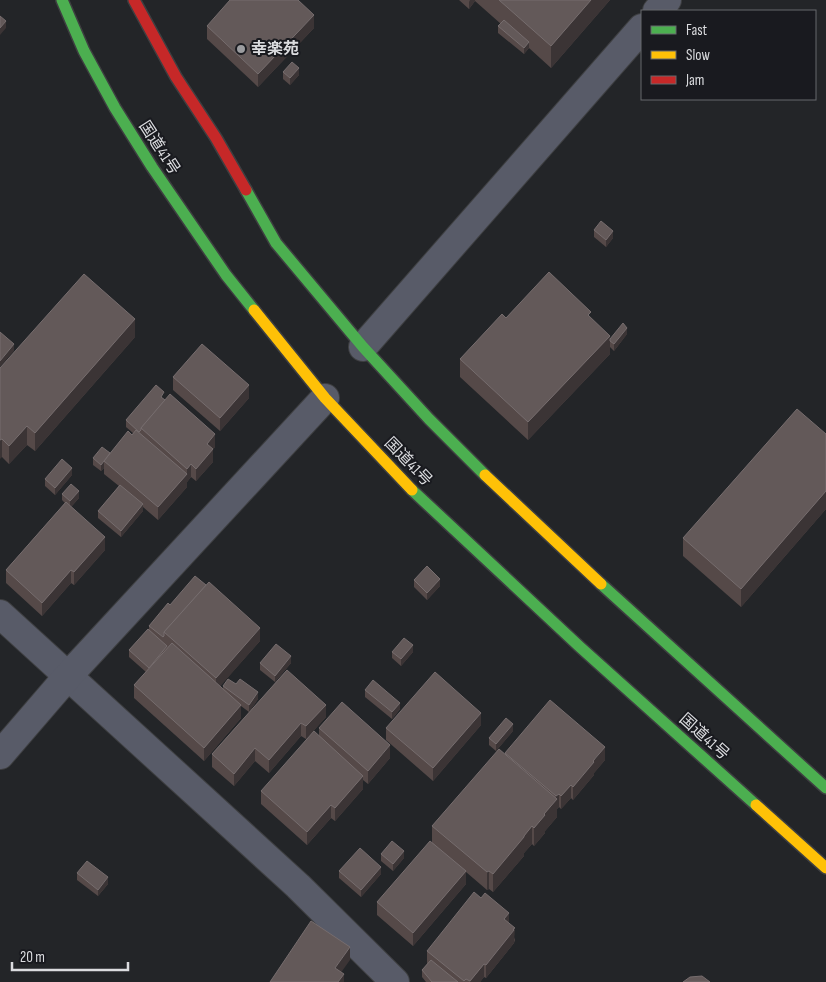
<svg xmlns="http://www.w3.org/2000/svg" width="826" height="982" viewBox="0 0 826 982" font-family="'Sofia Sans Condensed','Noto Sans JP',sans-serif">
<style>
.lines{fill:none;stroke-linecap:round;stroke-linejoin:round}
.street-casing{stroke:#3e3f41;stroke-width:30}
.fast-casing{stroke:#3e3f41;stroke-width:14}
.slow-casing{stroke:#3e3f41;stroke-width:14}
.jam-casing{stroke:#3e3f41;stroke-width:14}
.street{stroke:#585b68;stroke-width:28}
.fast{stroke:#4caf50;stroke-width:11}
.slow{stroke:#ffc107;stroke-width:11}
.jam{stroke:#c62828;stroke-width:11}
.wall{fill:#554948}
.shaded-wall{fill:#3b3435}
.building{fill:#635959;stroke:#766d6e}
.poi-dot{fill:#9b9c9f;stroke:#191a1f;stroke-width:2}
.labels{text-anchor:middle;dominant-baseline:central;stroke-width:4;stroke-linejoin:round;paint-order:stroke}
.poi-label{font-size:16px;font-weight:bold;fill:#dbdcdf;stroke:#191a1f;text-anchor:start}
.street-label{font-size:16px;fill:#dbdcdf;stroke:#191a1f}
</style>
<rect width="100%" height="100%" fill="#232528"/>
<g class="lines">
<defs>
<g id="street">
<polyline points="657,11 667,0"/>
<polyline points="363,347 642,28"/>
<polyline points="0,614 298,886 395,982"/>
<polyline points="0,755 68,676 325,398"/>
</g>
<g id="fast">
<polyline points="62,0 84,51 115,108 152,167 226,275 254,310"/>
<polyline points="246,190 276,243 363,347 429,419 485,475"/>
<polyline points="412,490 580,647 756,805"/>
<polyline points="601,584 826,788"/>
</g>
<g id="slow">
<polyline points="254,310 325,398 412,490"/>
<polyline points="485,475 601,584"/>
<polyline points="756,805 826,868"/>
</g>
<polyline id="jam" points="134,0 176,77 216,138 246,190"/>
</defs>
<!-- street casing -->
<use href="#street" class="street-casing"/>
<!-- fast casing -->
<use href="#fast" class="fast-casing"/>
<!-- slow casing -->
<use href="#slow" class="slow-casing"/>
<!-- jam casing -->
<use href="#jam" class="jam-casing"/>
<!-- street -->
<use href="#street" class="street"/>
<!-- fast -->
<use href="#fast" class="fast"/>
<!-- slow -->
<use href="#slow" class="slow"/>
<!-- jam -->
<use href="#jam" class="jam"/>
</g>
<!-- wall -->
<g class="wall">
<polygon points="459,0 610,0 551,68 529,48 524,54 498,33 498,26 501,24 475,1 469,9"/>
<polygon points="207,26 314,28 258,87 207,39"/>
<polygon points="283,72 299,75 290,85 283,79"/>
<polygon points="594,230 613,238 606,247 594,237"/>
<polygon points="506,318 591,318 610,339 627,334 614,351 610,347 610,354 528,440 460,377 460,359"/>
<polygon points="135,337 35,451 27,445 9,464 2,457 0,368"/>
<polygon points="173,377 249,398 220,431 173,390"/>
<polygon points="164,399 215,447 213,449 213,462 196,481 191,477 187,482 187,487 158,520 143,507 143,511 121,537 98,518 98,511 119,486 104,474 104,468 101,471 93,465 93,458 110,453 132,435 133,433 126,427 126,420"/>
<polygon points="826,434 826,509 741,607 683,556 683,538"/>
<polygon points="72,475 55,495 45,486 45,479"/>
<polygon points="62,494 79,498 71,507 105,550 74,585 71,583 42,616 6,583 6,570 65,503 62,500"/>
<polygon points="414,580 440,586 427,600 414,587"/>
<polygon points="170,605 260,641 220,686 223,689 223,686 236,684 258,699 249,712 241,706 241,718 204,761 134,698 134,685 146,672 129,657 129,650 149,631 149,626"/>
<polygon points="392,652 413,652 401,666 392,658"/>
<polygon points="260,663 291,663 275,682 260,670"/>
<polygon points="287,670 326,717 306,739 301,736 269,773 255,761 234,786 212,767 212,754"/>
<polygon points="365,690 400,709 392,719 365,697"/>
<polygon points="481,725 433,781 386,740 386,728"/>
<polygon points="319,728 390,758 368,784 363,780 363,789 335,821 331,818 307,845 261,804 261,791 319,736"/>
<polygon points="513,731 496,751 489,745 489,738"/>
<polygon points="505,753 605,760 594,773 594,775 573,800 571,798 561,809 559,807 557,809 557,817 545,831 545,833 534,846 532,844 524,853 524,856 493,892 489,889 487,890 466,872 466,884 413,946 377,915 377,902 432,843 432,826 505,755"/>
<polygon points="381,854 404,858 393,871 381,861"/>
<polygon points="339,871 381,874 361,897 339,878"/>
<polygon points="77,873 108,884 98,896 77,880"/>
<polygon points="509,923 515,940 514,943 486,978 484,977 480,982 426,982 422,977 422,970 427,964 427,951"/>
</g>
<!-- shaded-wall -->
<g class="shaded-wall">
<polygon points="470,0 475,0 475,1 469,9 469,2"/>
<polygon points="591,0 610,0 551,68 551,46"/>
<polygon points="314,15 314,28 258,87 258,74"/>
<polygon points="6,21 6,28 0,35 0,28"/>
<polygon points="529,42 529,48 524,54 524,48"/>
<polygon points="299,68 299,75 290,85 290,78"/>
<polygon points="613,231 613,238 606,247 606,240"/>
<polygon points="135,319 135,337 35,451 35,433"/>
<polygon points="627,328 627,334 614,351 614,344"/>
<polygon points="610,336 610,354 528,440 528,422"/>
<polygon points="14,344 14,351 0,367 0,361"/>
<polygon points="249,385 249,398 220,431 220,418"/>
<polygon points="27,426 27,445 9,464 9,446"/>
<polygon points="215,434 215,447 213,449 213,462 196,481 196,469 207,444"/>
<polygon points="2,439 2,457 0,459 0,440"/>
<polygon points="104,461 104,468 101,471 101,465"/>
<polygon points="191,464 191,477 187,482 187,469"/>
<polygon points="72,468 72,475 55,495 55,488"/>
<polygon points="187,474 187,487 158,520 158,507"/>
<polygon points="79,491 79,498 70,508 70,501"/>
<polygon points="826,491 826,509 741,607 741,589"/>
<polygon points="143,504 143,511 121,537 121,531"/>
<polygon points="105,537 105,550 74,585 74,572"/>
<polygon points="71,570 71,583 42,616 42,603"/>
<polygon points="440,579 440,586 427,600 427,593"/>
<polygon points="260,628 260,641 216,691 216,678"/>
<polygon points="413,645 413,652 401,666 401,659"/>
<polygon points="291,656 291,663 275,682 275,676"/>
<polygon points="258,692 258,699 249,712 249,705"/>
<polygon points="400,703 400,709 392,719 392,712"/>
<polygon points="241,705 241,718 204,761 204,748"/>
<polygon points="326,705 326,717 306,739 306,726"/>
<polygon points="481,713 481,725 433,781 433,768"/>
<polygon points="301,723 301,736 269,773 269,760"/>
<polygon points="513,724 513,731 496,751 496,744"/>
<polygon points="390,745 390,758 368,784 368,771"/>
<polygon points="605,747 605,760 594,773 594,775 573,800 573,787"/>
<polygon points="255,748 255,761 234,786 234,774"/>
<polygon points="363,776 363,789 335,821 335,808"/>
<polygon points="571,785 571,798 561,809 561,796"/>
<polygon points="559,794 559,807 557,809 557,817 545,831 545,833 534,846 534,828 556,799 556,796"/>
<polygon points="331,805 331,818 307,845 307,832"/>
<polygon points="532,826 532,844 524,853 524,856 493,892 493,874"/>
<polygon points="404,851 404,858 393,871 393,864"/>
<polygon points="381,867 381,874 361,897 361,890"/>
<polygon points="466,871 466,884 413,946 413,933"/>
<polygon points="489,871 489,889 487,890 487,872"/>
<polygon points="108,877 108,884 98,896 98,890"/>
<polygon points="509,913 509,926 504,919"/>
<polygon points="515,928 514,943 486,978 486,965"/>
<polygon points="350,947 350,960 335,981 335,968"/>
<polygon points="484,964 484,977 480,982 470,982"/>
<polygon points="344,974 344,982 338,982"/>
</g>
<!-- building -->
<g class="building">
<polygon points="230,0 298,0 314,15 258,74 207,26"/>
<polygon points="499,0 591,0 551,46"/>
<polygon points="0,16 6,21 0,28"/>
<polygon points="504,20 529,42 524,48 498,26"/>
<polygon points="292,62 299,68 290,78 283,72"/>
<polygon points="601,221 613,231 606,240 594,230"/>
<polygon points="549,272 591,312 588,315 610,336 528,422 460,359 502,314 506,318"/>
<polygon points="84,274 135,319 35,433 27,426 9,446 2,439 0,440 0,368"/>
<polygon points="623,323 627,328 614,344 610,341 610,339"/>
<polygon points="0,332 14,344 0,361"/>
<polygon points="202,344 249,385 220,418 173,377"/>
<polygon points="156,385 164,392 161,397 165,400 141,428 141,430 139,432 126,420"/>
<polygon points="170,394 215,434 207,444 213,449 196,469 191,464 187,469 141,428"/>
<polygon points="797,409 826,434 826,491 741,589 683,538"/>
<polygon points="136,430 187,474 158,507 104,461 128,431 132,435"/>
<polygon points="102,447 110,453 101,465 93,458"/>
<polygon points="62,459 72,468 55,488 45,479"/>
<polygon points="71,484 79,491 70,501 62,494"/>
<polygon points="120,485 143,504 121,531 98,511"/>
<polygon points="66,502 105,537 74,572 71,570 42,603 6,570"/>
<polygon points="427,566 440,579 427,593 414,580"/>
<polygon points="195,576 206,585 164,632 164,636 163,637 149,626 168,603 170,605"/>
<polygon points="209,582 260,628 216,678 164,632"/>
<polygon points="148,629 167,646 149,668 129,650"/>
<polygon points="404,638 413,645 401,659 392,652"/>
<polygon points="172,643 241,705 204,748 134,685"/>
<polygon points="276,644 291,656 275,676 260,663"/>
<polygon points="287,670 326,705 306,726 301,723 269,760 255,748 234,774 212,754"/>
<polygon points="435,672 481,713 433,768 386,728"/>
<polygon points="228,679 236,684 240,679 258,692 249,705 223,686"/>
<polygon points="373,680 400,703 392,712 365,690"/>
<polygon points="550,700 605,747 593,761 594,762 573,787 571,785 561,796 559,794 556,796 505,753"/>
<polygon points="342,702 390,745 368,771 319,728"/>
<polygon points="506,718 513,724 496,744 489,738"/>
<polygon points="314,731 363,776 335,808 331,805 307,832 261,791"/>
<polygon points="499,749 557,799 544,814 545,815 534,828 532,826 524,836 524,837 493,874 489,871 487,872 432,826"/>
<polygon points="392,841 404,851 393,864 381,854"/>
<polygon points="430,841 466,871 413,933 377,902"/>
<polygon points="360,848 381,867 361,890 339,871"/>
<polygon points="87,861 108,877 98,890 77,873"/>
<polygon points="474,892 481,898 485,893 509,913 504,919 515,928 513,929 514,930 486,965 484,964 470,981 466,979 464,981 427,951"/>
<polygon points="311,921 350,947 335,968 344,974 338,982 270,982"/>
<polygon points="431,960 458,982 432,982 422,970"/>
<polygon points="702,976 710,982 683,982 690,977"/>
</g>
<!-- markers -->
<circle class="poi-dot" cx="241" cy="49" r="5"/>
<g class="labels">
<!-- poi labels -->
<g class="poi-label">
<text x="251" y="49">幸楽苑</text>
</g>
<!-- street labels -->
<g class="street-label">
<text transform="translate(159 148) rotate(57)">国道41号</text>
<text transform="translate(408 462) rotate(46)">国道41号</text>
<text transform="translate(704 737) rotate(42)">国道41号</text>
</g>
</g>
<!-- legend -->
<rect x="641" y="10" width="175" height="90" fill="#191a1f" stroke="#67686c"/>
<rect x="651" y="26" width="25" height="8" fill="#4caf50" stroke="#67686c"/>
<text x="686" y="35" font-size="15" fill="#dbdcdf">Fast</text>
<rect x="651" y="51" width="25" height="8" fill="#ffc107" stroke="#67686c"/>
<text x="686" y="60" font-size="15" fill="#dbdcdf">Slow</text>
<rect x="651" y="76" width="25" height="8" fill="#c62828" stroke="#67686c"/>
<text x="686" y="85" font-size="15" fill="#dbdcdf">Jam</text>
<!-- scale -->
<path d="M12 962v8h116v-8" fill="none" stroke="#dbdcdf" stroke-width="2.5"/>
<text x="20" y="962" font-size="15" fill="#dbdcdf" stroke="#191a1f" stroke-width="4" paint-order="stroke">20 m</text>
</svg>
